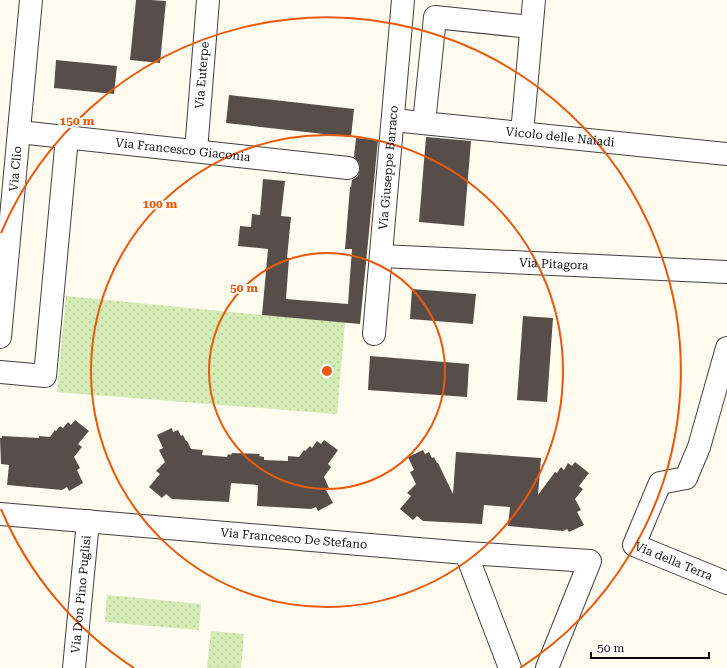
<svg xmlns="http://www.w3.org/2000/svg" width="727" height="668" viewBox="0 0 727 668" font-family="'Roboto Serif',serif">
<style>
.grass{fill:url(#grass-dots)}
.building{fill:#574e4a}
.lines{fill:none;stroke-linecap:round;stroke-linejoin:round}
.minor-casing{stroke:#414141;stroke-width:24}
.minor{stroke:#fff;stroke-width:22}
.ring{fill:none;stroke:#e8590c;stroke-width:2}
.labels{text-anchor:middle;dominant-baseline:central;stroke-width:4;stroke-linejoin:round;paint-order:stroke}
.street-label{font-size:12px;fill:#0e0e0e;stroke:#fff}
.centre{fill:#e8590c;stroke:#fff;stroke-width:2}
.ring-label{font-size:12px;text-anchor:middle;font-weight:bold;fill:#e8590c;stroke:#fff;stroke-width:4;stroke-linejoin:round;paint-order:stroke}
</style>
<defs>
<pattern id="grass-dots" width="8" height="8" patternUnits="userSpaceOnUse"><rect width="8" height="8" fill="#d4ebb6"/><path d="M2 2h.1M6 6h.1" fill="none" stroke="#b5c89b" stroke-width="1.8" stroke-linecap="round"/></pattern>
</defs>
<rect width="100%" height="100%" fill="#fffbef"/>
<!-- grass -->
<g class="grass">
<polygon points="66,296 262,315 345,322 337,414 57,392"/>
<polygon points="107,595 201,604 199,630 105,622"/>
<polygon points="211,631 244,634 241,668 207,668"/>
</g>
<!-- building -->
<g class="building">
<polygon points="136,0 151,0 166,1 160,63 130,60"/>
<polygon points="56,60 117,66 114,94 54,88"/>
<polygon points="229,95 354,109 351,137 226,123"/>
<polygon points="426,137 471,141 464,226 419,222"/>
<polygon points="356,138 378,140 360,324 262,315 268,249 238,246 240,226 251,227 252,214 260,215 263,179 285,181 281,216 291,217 287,258 289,258 286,299 348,304 352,249 345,249 350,187 351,187 352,180 358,176 360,169 359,163 354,157"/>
<polygon points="412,289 476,294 473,324 410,319"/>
<polygon points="523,316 553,318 547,402 517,400"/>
<polygon points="370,356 469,364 467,397 368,390"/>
<polygon points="75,420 89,431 78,444 82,447 74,457 80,468 77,470 83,483 69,491 67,487 62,490 7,485 9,465 1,464 0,438 2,438 2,436 39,438 39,436 50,437 55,430 56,431 60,426 63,428 68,422 71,425"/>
<polygon points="172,428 173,432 178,430 181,436 183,435 186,441 187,441 191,449 203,450 202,455 227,457 228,454 231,455 232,453 260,454 259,456 264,457 264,460 288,461 288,456 299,457 304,450 305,451 310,446 312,448 317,441 321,444 324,440 338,450 328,464 331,467 324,477 329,488 326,490 333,503 318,511 316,507 311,509 257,506 258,485 231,483 229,502 172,499 166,494 162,498 149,487 160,474 156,471 165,462 159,450 163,448 157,435"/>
<polygon points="423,450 425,454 429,452 432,458 434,457 437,463 438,463 453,494 456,452 541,458 538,495 555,472 557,473 561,467 564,470 568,463 572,466 575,462 589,473 579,486 583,489 575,499 581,510 577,512 584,525 569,532 567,529 563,531 508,526 510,507 484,505 482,524 423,521 417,516 413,520 400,509 411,496 407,493 416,484 410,472 414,470 408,457"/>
</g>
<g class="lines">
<defs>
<g id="minor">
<path id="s1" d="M 393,120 L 727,154"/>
<polyline points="424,123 435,17 531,27"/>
<path id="s2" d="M 19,132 L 348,168"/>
<polyline points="522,133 534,0"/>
<path id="s3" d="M 196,151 L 208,0"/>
<path id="s4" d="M 381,256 L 727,272"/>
<path id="s5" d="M 374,334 L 403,0"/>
<path id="s6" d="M 0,337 L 31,0"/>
<path id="s7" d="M 727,348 L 699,447 L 686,478 L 660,483 L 634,545 L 727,583"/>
<polyline points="0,372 45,376 67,137"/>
<path id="s8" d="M 0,514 L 466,553 L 510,668"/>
<polyline points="466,553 590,561 547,668"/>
<path id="s9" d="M 74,668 L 88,521"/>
</g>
</defs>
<!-- minor casing -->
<use href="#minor" class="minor-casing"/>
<!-- minor -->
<use href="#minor" class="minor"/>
</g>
<!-- distance rings -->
<g class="ring">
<circle cx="327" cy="371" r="118"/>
<circle cx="327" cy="371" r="236"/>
<path d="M134 668A354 354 0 0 1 1 509M1 233A354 354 0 1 1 520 668"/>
</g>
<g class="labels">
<!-- street labels -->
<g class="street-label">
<text stroke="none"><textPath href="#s3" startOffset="76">Via Euterpe</textPath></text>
<text stroke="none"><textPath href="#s1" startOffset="168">Vicolo delle Naiadi</textPath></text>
<text stroke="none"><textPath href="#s2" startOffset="165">Via Francesco Giaconia</textPath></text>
<text stroke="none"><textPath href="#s5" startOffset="167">Via Giuseppe Barraco</textPath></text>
<text stroke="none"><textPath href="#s6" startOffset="169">Via Clio</textPath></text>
<text stroke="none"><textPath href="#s4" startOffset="173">Via Pitagora</textPath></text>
<text stroke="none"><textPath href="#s8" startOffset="295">Via Francesco De Stefano</textPath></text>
<text stroke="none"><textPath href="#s7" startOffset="273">Via della Terra</textPath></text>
<text stroke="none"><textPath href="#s9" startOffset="74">Via Don Pino Puglisi</textPath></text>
</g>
</g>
<circle cx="327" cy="371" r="6" class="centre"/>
<g class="ring-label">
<text x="77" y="125">150 m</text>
<text x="160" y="208">100 m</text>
<text x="244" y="292">50 m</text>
</g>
<!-- scale -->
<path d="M591 652v6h118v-6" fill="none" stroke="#0e0e0e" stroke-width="2"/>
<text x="597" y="652" font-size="12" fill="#0e0e0e" stroke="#ffffff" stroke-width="3" paint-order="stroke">50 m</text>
</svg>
